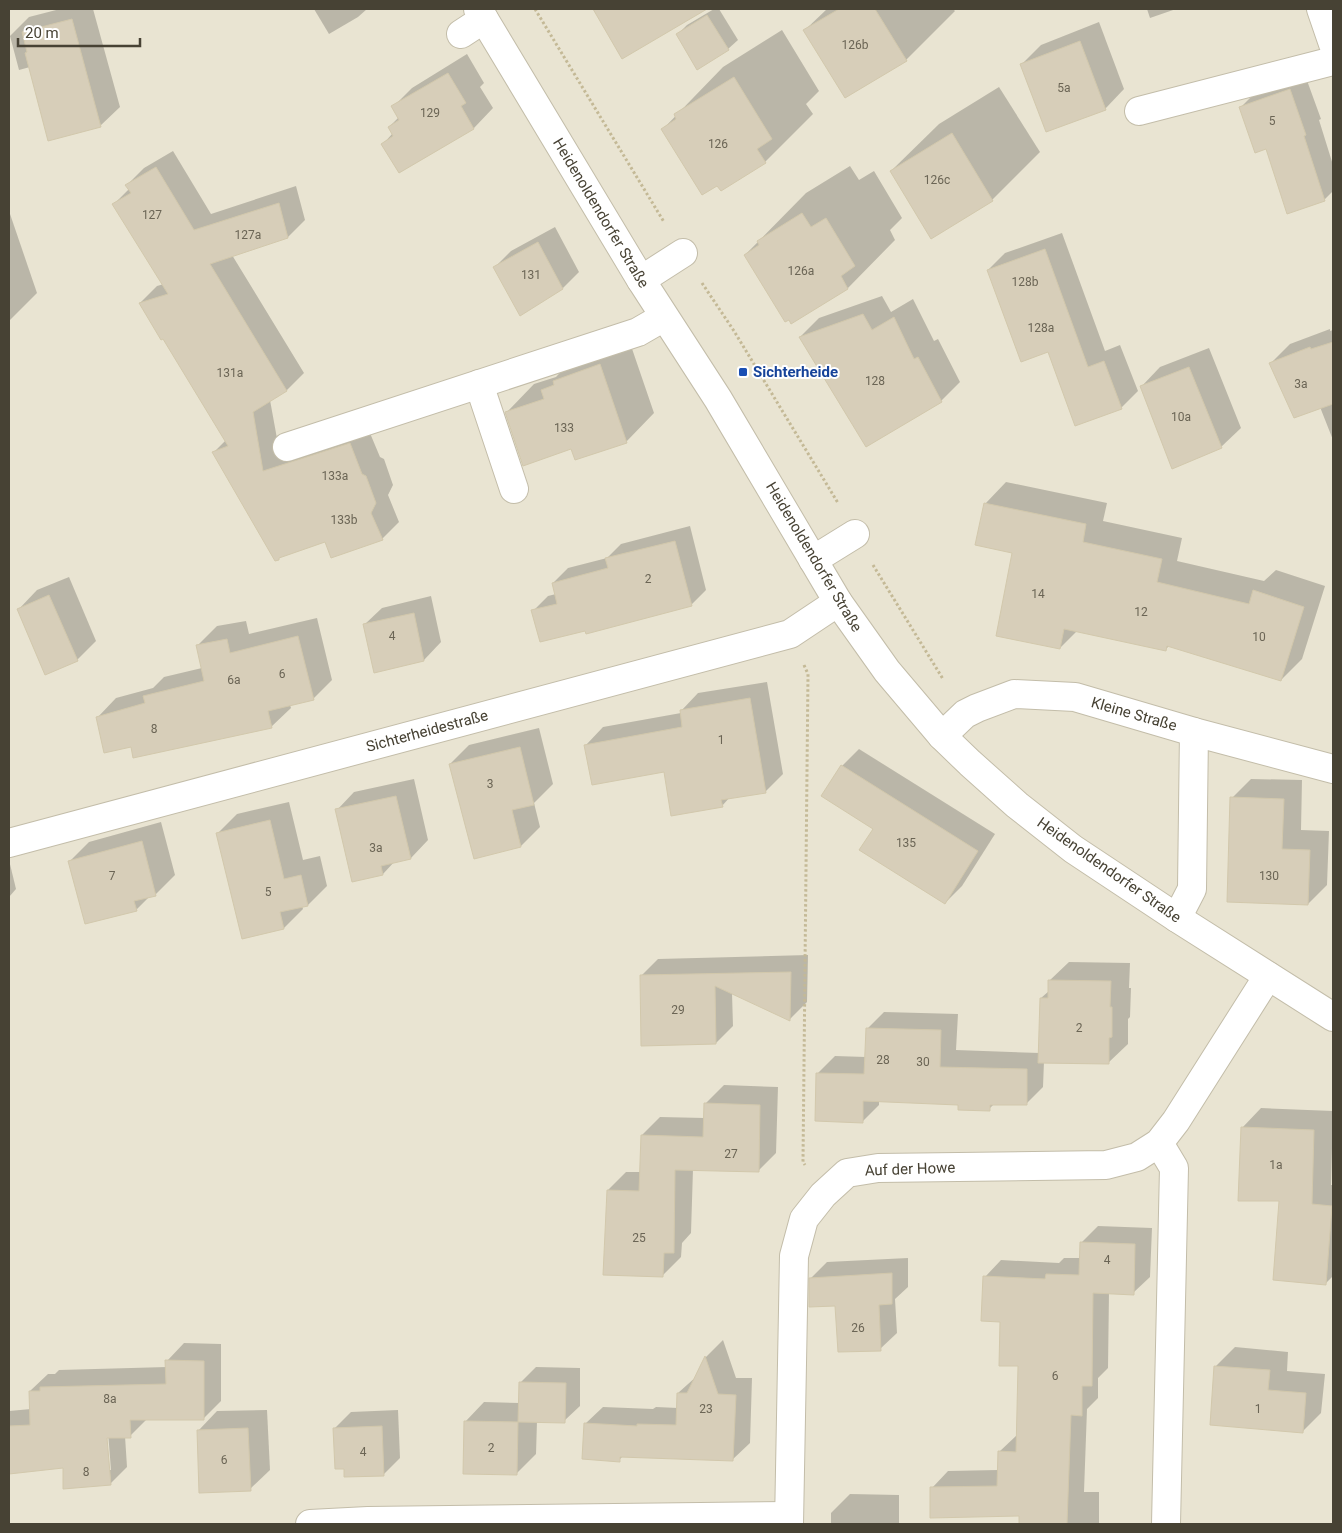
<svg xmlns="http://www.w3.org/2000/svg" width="1342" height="1533" viewBox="0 0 1342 1533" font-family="Roboto,sans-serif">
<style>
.residential{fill:#e9e4d2}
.shadow{fill:#0003;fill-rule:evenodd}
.building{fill:#d7ceb9;stroke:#d2c8ac}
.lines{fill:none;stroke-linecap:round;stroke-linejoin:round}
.minor-casing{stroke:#c3bda9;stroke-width:30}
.path{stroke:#c4b996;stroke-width:3;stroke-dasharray:2.5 2.5;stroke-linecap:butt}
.minor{stroke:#fff;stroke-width:28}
.transit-dot{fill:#1a4fb4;stroke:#fff;stroke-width:2}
.labels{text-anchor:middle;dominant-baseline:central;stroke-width:4;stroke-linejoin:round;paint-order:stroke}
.number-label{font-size:12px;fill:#6b6555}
.street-label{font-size:15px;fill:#474234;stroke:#fff}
.transit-label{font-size:15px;font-weight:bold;fill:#164399;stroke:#fff;text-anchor:start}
</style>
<rect width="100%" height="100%" fill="#f4f1e5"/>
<!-- residential -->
<rect class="residential" x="9" y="9" width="1324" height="1515"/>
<!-- shadow -->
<g class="shadow">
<polygon points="60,9 93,9 120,107 100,126 30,67 19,70 10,36 29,17"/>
<polygon points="314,9 367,9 358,17 329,34"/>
<polygon points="594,9 685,9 686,13 623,57"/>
<polygon points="714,9 719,9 738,40 728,49 678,34 687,25"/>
<polygon points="827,9 953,9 955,11 906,60 845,97 805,30"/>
<polygon points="1147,9 1176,9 1150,18"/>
<polygon points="1099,22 1124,89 1105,109 1022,64 1041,45"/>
<polygon points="782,30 819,91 806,104 813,114 765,162 663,129 723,67"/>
<polygon points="467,54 484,83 480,87 493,108 474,128 400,172 383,144 393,133 389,127 399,117 393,107 412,88"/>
<polygon points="1305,75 1321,119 1319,120 1333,165 1333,191 1324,200 1267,147 1240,108 1256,92"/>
<polygon points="999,87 1040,152 992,200 891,171 939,124"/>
<polygon points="173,151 211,214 296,186 305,220 288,237 232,255 304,373 287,390 270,400 280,455 367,426 380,457 384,459 393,485 388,495 399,522 382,539 326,540 214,452 226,440 163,337 140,303 157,286 164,284 114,204 129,189 127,185 144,168"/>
<polygon points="850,166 859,180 874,171 902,218 890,230 895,240 848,288 791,322 745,255 806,193"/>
<polygon points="9,211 37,293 9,321"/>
<polygon points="555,227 579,272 563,288 495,267 511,251"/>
<polygon points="1062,233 1105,351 1120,345 1138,391 1121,408 1049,350 988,270 1005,253"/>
<polygon points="882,296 891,312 913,299 934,341 938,339 960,382 941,401 800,337 819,318"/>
<polygon points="1330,329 1330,331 1333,330 1333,440 1320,407 1271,363 1290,344"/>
<polygon points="628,337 654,413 626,442 572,447 506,413 534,384 556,377 570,362"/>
<polygon points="1209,348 1241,428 1221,447 1141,387 1160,367"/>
<polygon points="1006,482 1107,503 1103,521 1182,538 1177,561 1264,581 1276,570 1325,586 1302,659 1281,680 1170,645 1166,649 1077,631 1060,648 1014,552 985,504"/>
<polygon points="690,526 706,590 691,605 586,630 533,611 548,596 556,594 553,583 568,568 607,558 621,544"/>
<polygon points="69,577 96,641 77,660 18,610 37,590"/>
<polygon points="431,596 441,642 424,660 375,672 364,625 382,608"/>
<polygon points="317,618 332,680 313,699 290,705 291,708 271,727 132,746 97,718 116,698 153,688 164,677 202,668 198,645 217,626 246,621 249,634"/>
<polygon points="767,682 783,774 765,792 730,797 722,806 665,771 586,745 603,727 681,713 681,711 698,693"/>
<polygon points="539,728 553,784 534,803 540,827 521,846 450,764 469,745"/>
<polygon points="859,749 995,834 962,886 945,903 874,828 842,766"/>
<polygon points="414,779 428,840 411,858 395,861 383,874 337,810 354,792"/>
<polygon points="1251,779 1302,780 1301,830 1329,831 1327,885 1308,904 1232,798"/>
<polygon points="289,802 303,860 320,856 327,886 308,905 302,906 303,909 284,928 217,834 237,814"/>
<polygon points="161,822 175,875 156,894 150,896 136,910 70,861 89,842"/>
<polygon points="9,860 16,889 9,897"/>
<polygon points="808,955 807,1002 790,1019 732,993 733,1026 716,1043 641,976 658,959"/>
<polygon points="1069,962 1130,963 1129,988 1131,988 1130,1017 1128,1019 1128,1044 1108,1063 1044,1061 1043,1087 1026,1104 995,1103 989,1109 959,1104 879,1101 879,1105 862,1122 818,1073 835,1056 866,1057 867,1029 884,1012 958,1014 956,1050 1040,1053 1041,998 1049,991 1049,981"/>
<polygon points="724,1085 778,1087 776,1153 758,1171 693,1169 691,1233 682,1243 681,1257 663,1275 608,1190 626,1172 641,1172 642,1135 660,1117 705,1118 706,1103"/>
<polygon points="1261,1108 1333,1111 1331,1185 1333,1185 1333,1276 1326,1283 1242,1128"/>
<polygon points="1098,1226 1152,1228 1150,1277 1133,1293 1109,1292 1108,1368 1098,1378 1098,1398 1087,1409 1084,1492 1099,1492 1099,1524 1020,1524 1020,1515 932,1488 948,1471 998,1470 999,1452 1017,1435 1019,1365 985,1277 1001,1260 1059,1263 1064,1258 1081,1258 1081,1243"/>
<polygon points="908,1258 908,1287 895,1299 897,1333 880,1349 810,1279 827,1262"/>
<polygon points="723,1340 736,1378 752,1378 750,1443 732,1460 624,1455 619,1460 585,1424 603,1407 653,1409 656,1407 678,1408 678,1393 697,1376 706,1357"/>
<path d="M 184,1343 L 221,1344 L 221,1401 L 204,1418 L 148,1418 L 130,1436 L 125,1436 L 127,1467 L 110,1484 L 64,1467 L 9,1472 L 9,1411 L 31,1409 L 30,1391 L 48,1374 L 55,1374 L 59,1370 L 167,1367 L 167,1361 ZM 105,1432 L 108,1432 L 111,1470 L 108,1470 Z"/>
<polygon points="1235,1347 1288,1352 1287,1371 1325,1374 1321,1413 1302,1432 1216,1366"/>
<polygon points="536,1367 580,1368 580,1406 564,1421 537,1421 536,1454 517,1473 465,1422 484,1402 520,1403 520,1383"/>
<polygon points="267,1410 270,1470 250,1489 198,1431 217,1411"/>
<polygon points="398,1410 400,1458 383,1475 334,1429 351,1412"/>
<polygon points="850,1494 899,1495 899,1524 831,1524 831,1513"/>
</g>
<!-- building -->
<g class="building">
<polygon points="593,9 707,9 622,59"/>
<polygon points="839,9 875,9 907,61 845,98 803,30"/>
<polygon points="707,15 729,50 697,70 676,34"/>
<polygon points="72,19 101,127 48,141 25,53 27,52 22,32"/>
<polygon points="1080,41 1106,110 1046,132 1020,64"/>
<polygon points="448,73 466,103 461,106 474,129 399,173 381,144 393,136 388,127 399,120 391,106"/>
<polygon points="734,77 772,139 757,149 766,163 721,191 717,186 702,195 661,129 676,119 674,114"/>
<polygon points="1290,89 1306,135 1304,136 1325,201 1287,214 1266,149 1255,153 1239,107"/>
<polygon points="952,133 993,201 931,239 890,171"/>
<polygon points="156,167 194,230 279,203 288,238 210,264 287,391 253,412 263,471 350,443 362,474 366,476 376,503 371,513 383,540 331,558 325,542 279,558 279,560 275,561 212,452 228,446 163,339 161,340 139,303 168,294 112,204 131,193 125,185"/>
<polygon points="802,213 811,227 826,218 855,266 841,276 848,289 791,324 789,320 785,322 744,255 759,245 757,241"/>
<polygon points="538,242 563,289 520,316 493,267"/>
<polygon points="1045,249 1088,367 1104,361 1122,409 1075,426 1048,352 1021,362 987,270"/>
<polygon points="863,314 872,330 894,317 914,359 918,357 942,402 866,447 799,337"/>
<polygon points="1333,342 1333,404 1294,418 1269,363 1310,347 1311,349"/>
<polygon points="600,364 627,443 575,460 571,449 523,466 505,412 544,399 541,390 554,385 553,381"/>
<polygon points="1189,367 1222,448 1172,469 1140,386"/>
<polygon points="984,503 1086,524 1083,542 1162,559 1157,582 1249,604 1253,590 1304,607 1281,681 1167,646 1166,651 1064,629 1060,649 996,636 1012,553 975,545"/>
<polygon points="675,541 692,606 586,634 585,631 540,642 531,610 557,604 552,583 608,568 605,558"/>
<polygon points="49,595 78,661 45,675 17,609"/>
<polygon points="414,613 424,661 374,673 363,624"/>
<polygon points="298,636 314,700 268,711 272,728 133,758 131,747 104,753 96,717 145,703 143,696 204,681 196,645 227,639 230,653"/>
<polygon points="750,698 766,793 721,800 723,807 671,816 664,772 592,785 584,745 682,727 680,710"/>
<polygon points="520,747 534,805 512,810 521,847 474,859 449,764"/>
<polygon points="841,765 978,851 945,904 859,850 873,829 821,796"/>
<polygon points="396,796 411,859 381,866 383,875 352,882 335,809"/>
<polygon points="1230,797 1284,799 1282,849 1310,850 1308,905 1227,902"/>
<polygon points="270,820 284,879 301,875 308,906 280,912 284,929 242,939 216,833"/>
<polygon points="142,841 156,896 134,901 137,911 85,924 68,861"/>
<polygon points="791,972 790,1021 715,986 716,1044 641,1046 640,975"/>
<polygon points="1048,980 1111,981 1110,1007 1112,1007 1112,1037 1109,1038 1109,1064 1038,1063 1040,998 1048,998"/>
<polygon points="866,1028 941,1030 940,1067 1027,1069 1027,1105 990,1105 990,1111 958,1110 958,1105 863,1101 863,1123 815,1121 816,1073 864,1074"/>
<polygon points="704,1103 760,1105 759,1172 675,1170 674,1253 664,1253 663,1277 603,1275 607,1190 639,1191 641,1135 703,1137"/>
<polygon points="1241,1127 1314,1130 1312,1204 1332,1206 1326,1285 1273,1280 1279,1201 1238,1201"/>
<polygon points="1080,1242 1135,1244 1134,1295 1093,1293 1092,1386 1082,1386 1082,1416 1071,1415 1067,1524 1019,1524 1019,1516 930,1518 930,1487 997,1486 998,1451 1016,1452 1018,1366 999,1366 1000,1322 981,1321 983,1276 1045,1279 1046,1274 1079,1275"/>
<polygon points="892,1273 892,1304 879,1305 881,1351 838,1352 835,1306 809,1307 809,1278"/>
<polygon points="705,1356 718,1394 736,1395 733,1461 620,1457 620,1462 582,1459 584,1423 637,1426 637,1424 676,1425 677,1393 687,1393"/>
<polygon points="165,1360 204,1361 204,1420 130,1420 131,1438 107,1438 111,1485 63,1489 63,1468 9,1474 9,1426 30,1425 29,1391 40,1391 40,1387 166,1384"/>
<polygon points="1214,1366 1270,1370 1268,1390 1306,1393 1303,1433 1210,1425"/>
<polygon points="519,1382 566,1383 565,1423 518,1422"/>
<polygon points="464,1421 518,1422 517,1475 463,1474"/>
<polygon points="382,1426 384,1476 344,1477 344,1469 335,1469 333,1428"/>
<polygon points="248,1428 251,1491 199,1493 197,1430"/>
</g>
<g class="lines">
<defs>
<g id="minor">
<polyline points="478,9 641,280 718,399 838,602 887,671 942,736 970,763 1017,805 1073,849 1177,918 1333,1017"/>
<polyline points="1321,9 1333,44"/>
<polyline points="461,34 484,19"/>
<polyline points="1139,111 1333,61"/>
<polyline points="641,280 683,253"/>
<polyline points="479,384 514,489"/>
<polyline points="287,447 638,332 664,317"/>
<polyline points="813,560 855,534"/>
<polyline points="942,736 965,714 977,708 1014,694 1075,697 1194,732 1333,769"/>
<polyline points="9,843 790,634 838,602"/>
<polyline points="1177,918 1192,889 1194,732"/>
<polyline points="1159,1143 1174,1168 1166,1524"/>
<polyline points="310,1524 368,1521 789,1516"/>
<polyline points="789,1524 794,1256 804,1219 823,1195 847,1173 878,1168 1106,1165 1137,1157 1159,1143 1176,1121 1268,976"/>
</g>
</defs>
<!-- minor casing -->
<use href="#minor" class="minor-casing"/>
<!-- path -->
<g class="path">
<polyline points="535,9 664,222"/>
<polyline points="702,283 734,331 838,503"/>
<polyline points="873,565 943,679"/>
<polyline points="804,665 808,674 803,1162 805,1165"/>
</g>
<!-- minor -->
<use href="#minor" class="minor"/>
</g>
<!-- markers -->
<rect class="transit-dot" x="738" y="367" width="10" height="10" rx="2.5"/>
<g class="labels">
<!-- number labels -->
<g class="number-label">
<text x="855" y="45">126b</text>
<text x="1064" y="88">5a</text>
<text x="430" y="113">129</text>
<text x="1272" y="121">5</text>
<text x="718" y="144">126</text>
<text x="937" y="180">126c</text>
<text x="152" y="215">127</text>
<text x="248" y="235">127a</text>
<text x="801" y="271">126a</text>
<text x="531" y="275">131</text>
<text x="1025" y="282">128b</text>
<text x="1041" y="328">128a</text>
<text x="230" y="373">131a</text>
<text x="875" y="381">128</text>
<text x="1301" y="384">3a</text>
<text x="1181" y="417">10a</text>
<text x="564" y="428">133</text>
<text x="335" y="476">133a</text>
<text x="344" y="520">133b</text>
<text x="648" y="579">2</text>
<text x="1038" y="594">14</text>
<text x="1141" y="612">12</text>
<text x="392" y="636">4</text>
<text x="1259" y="637">10</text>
<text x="282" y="674">6</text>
<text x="234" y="680">6a</text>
<text x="154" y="729">8</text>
<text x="721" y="740">1</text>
<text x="490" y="784">3</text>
<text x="906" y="843">135</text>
<text x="376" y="848">3a</text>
<text x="112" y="876">7</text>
<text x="1269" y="876">130</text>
<text x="268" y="892">5</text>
<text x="678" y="1010">29</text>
<text x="1079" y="1028">2</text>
<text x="883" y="1060">28</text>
<text x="923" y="1062">30</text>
<text x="731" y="1154">27</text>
<text x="1276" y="1165">1a</text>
<text x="639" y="1238">25</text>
<text x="1107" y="1260">4</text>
<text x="858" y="1328">26</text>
<text x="1055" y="1376">6</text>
<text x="110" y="1399">8a</text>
<text x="706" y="1409">23</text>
<text x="1258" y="1409">1</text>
<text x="491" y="1448">2</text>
<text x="363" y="1452">4</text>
<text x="224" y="1460">6</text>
<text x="86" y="1472">8</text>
</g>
<!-- street labels -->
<g class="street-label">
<text transform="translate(601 213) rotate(59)">Heidenoldendorfer Straße</text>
<text transform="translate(814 557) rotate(59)">Heidenoldendorfer Straße</text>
<text transform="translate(1134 714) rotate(16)">Kleine Straße</text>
<text transform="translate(427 731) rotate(-15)">Sichterheidestraße</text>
<text transform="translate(1109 870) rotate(35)">Heidenoldendorfer Straße</text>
<text transform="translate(910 1169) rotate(-2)">Auf der Howe</text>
</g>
<!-- transit labels -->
<g class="transit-label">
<text x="753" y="372">Sichterheide</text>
</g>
</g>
<!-- border -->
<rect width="1342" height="1533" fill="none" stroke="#474234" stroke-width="20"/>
<!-- scale -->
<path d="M18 38v8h122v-8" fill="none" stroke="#474234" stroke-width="2.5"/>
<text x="25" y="38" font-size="15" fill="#474234" stroke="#ffffff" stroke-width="4" paint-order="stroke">20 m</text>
</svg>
